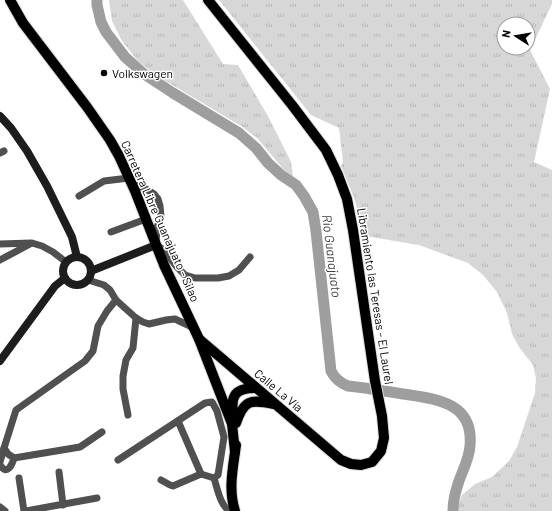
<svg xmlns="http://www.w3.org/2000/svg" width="552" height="511" viewBox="0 0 552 511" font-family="Barlow,sans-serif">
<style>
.grass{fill:url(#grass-tufts);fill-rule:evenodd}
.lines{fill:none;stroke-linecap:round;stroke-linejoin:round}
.river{stroke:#9e9e9e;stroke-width:11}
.primary-casing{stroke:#dbdbdb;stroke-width:12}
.street{stroke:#505050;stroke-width:7}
.secondary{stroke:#1d1d1d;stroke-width:8}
.primary{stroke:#000;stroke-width:10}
.poi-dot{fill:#000;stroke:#fff;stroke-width:1.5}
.labels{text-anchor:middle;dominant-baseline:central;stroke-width:3;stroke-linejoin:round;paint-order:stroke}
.poi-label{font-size:12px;fill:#000;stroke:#fff;text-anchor:start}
.street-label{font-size:12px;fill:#000;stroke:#fff}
.water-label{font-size:13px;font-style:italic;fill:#3f3f3f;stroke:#fff}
</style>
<defs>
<pattern id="grass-tufts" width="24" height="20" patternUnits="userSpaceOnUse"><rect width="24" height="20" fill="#d7d7d7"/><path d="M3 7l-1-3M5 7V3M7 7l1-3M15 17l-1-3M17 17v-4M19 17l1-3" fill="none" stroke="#b7b7b7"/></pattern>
</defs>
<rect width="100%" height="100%" fill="#fff"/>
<!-- grass -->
<g class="grass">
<polygon points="109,0 183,0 223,64 238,65 269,118 291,162 293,177 284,170 257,138 241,126 154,74 138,61 122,41 112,21"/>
<path d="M 219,0 L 552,0 L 552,4 L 530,50 L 550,89 L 534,162 L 552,170 L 552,511 L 457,511 L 457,507 L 462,495 L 475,484 L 492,477 L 509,461 L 517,447 L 535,393 L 536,378 L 533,365 L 519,347 L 512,334 L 507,313 L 497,292 L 483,275 L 468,263 L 419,245 L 365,236 L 361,230 L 357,208 L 353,195 L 341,166 L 343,162 L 339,128 L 311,115 ZM 504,24 L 528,24 L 528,48 L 504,48 Z"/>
</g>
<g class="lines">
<!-- river -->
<path class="river" d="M 97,0 L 97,5 L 101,22 L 106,32 L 125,57 L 144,74 L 173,93 L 239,133 L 256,148 L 268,163 L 281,175 L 296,185 L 304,196 L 313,212 L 316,231 L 331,371 C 335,379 340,383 348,386 C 367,388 385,391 403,394 C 436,399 474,402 470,446 C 469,460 462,471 458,484 C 455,493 453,502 453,511"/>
<defs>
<g id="primary">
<polyline points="10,0 23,23 87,107 110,140 119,156 135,191 164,265 199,339 232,424 235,452"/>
<polyline points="199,339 341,460 351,464 361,465 372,462 381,451 384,438 382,416 375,381 353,230 347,199 338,175 326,150 292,105 208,0"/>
<path d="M 234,418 C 230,398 233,388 255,388"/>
<path d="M 236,423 C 244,400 250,399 274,404"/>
<path d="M 235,511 C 228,489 233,468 236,445"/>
</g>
</defs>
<!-- primary casing -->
<use href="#primary" class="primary-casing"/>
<!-- street -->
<g class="street">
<polyline points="0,153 4,151"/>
<polyline points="132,184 146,189 154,194 158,199 160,206 161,217 157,227 156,245 164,250 176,266 185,275 195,278 218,278 229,276 239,270 250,257"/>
<polyline points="79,196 104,181 129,178"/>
<polyline points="111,232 146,219"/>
<polyline points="0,244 32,243 42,246 53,252 66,262"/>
<polyline points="0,260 30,244"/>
<polyline points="88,280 104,285 110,290 116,300 136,318 143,322 149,324 166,320 175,319 194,328"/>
<polyline points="128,415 123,389 123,376 126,360 133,348 136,318"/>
<polyline points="178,421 201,474"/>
<polyline points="102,432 80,447 14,458 8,454 4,448 16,410 85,361 93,351 98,326 107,311 116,300"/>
<polyline points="118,460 205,403 212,402 217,411 224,437 218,475 214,478 201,474"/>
<polyline points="0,462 4,448"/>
<path d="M 0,465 C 7,476 12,465 14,458"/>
<polyline points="59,472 63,505"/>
<polyline points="19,478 24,511"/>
<path d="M 214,478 C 217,487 220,506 230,511"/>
<polyline points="161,480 170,485 173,486 201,474"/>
<polyline points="0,507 5,511"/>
<polyline points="26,511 97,498"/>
</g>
<!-- secondary -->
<g class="secondary">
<polyline points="0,116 11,128 27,151 47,186 72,237 77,257"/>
<circle cx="77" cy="271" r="14"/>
<polyline points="91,271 156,245"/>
<polyline points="0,361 55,286 65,278"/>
</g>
<!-- primary -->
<use href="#primary" class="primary"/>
</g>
<!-- markers -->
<circle class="poi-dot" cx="104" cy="73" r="4"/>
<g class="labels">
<!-- poi labels -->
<g class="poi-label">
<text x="112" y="73">Volkswagen</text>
</g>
<!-- street labels -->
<g class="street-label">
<text transform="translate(161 221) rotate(66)">Carretera Libre Guanajuato - Silao</text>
<text transform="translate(376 296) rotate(81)">Libramiento las Teresas - El Laurel</text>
<text transform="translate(279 390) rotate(40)">Calle La Vía</text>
</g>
<!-- water labels -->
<g class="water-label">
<text transform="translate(332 256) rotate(83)">Rio Guanajuato</text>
</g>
</g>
<!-- north arrow -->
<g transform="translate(516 36) rotate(282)"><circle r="19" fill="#ffffff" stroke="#999999"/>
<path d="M0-3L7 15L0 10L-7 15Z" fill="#000000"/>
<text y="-6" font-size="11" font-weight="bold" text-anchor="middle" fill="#000000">N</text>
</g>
</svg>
